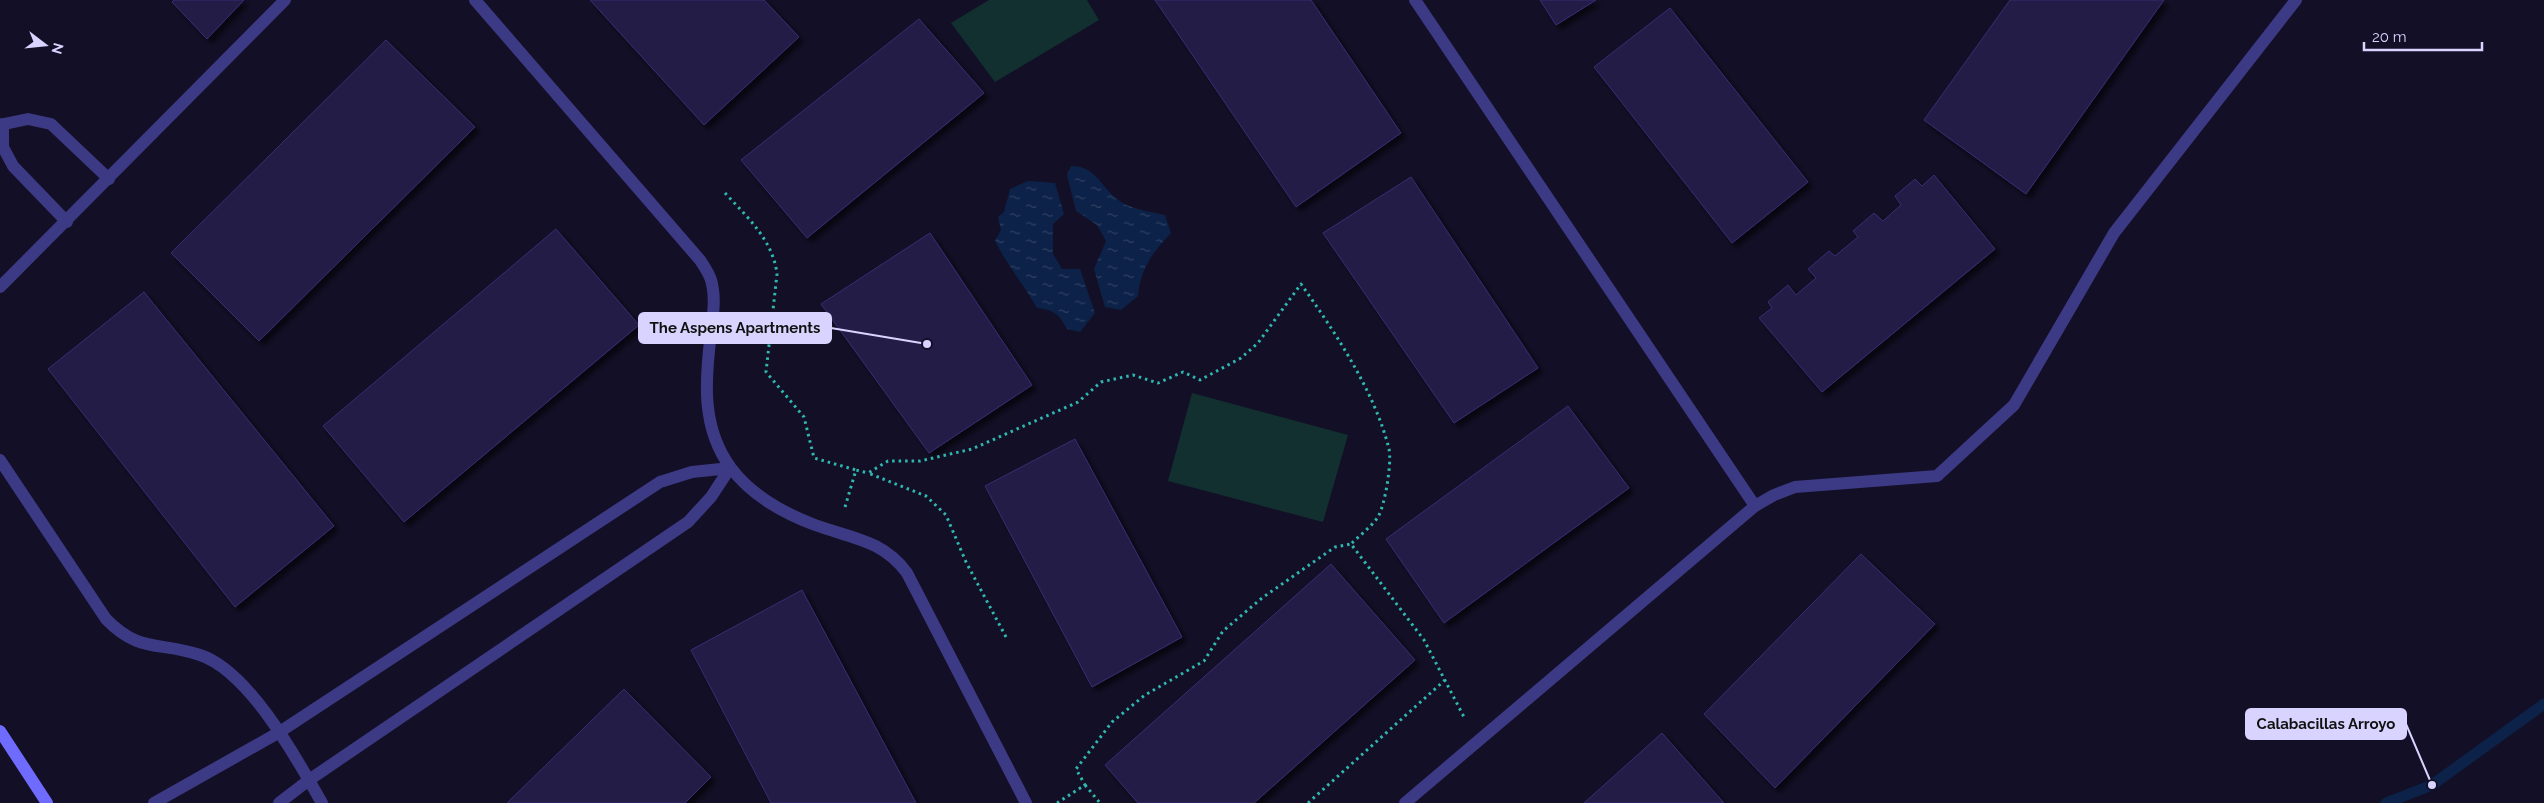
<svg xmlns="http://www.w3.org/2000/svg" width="2544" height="803" viewBox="0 0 2544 803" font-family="Raleway,sans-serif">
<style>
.garden{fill:#12302f}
.water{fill:url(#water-ripples)}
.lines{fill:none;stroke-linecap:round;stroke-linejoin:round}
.stream{stroke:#0c2248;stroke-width:11}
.building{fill:#241b47;stroke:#3b2d73;filter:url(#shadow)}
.path{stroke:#2fb8b0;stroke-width:3;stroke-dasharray:2.5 4;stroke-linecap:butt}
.service{stroke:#3d3a85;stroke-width:12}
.secondary{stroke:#6f6bff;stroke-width:12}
.leader{fill:none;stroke:#d9d4ff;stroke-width:2}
.callout-dot{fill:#d9d4ff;stroke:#130f26;stroke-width:2}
.callout{fill:#d9d4ff;stroke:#d9d4ff;stroke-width:2}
.callout-label{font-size:15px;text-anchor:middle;font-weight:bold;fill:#111}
</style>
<defs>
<pattern id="water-ripples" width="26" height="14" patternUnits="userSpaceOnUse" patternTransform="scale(1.25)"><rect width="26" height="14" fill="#0c2248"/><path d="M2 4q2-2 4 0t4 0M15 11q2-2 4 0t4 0" fill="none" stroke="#2f4163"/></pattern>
<filter id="shadow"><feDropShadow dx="4.5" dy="4.5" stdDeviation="2.5" flood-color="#0009"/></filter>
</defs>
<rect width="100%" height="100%" fill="#130f26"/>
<!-- garden -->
<g class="garden">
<polygon points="989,0 1087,0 1099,20 995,82 951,23"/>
<polygon points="1192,393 1348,435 1323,522 1168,481"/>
</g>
<!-- water -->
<g class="water">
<path d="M 1071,166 C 1099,166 1101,191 1123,203 C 1135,210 1152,212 1165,215 L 1171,233 C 1153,252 1140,269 1138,296 L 1121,310 L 1105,307 L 1094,269 L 1106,241 L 1097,225 L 1076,211 L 1067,175 Z"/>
<path d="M 1028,181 L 1055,183 L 1064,214 L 1053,224 L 1053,254 L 1062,269 L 1080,269 L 1095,313 L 1080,332 L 1067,329 C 1059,314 1054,310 1037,308 C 1024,285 1007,265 995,241 L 1001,230 L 998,217 L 1004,212 L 1010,189 Z"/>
</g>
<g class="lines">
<!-- stream -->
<polyline class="stream" points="2386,803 2432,785 2544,704"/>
</g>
<!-- building -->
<g class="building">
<polygon points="174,0 244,0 207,39 172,2"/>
<polygon points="590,0 764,0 799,37 704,125"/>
<polygon points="1155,0 1311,0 1401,133 1296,207"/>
<polygon points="1540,0 1596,0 1556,25"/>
<polygon points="2010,0 2164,0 2026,194 1924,120"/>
<polygon points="1670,8 1808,182 1732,243 1594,67"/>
<polygon points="919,19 984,93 807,238 741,160"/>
<polygon points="386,40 475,127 259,341 171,253"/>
<polygon points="1934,175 1995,249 1822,392 1759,318 1772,308 1768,302 1788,285 1796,295 1816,278 1808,269 1829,251 1835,256 1858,237 1853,231 1874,213 1883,221 1901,205 1895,196 1915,179 1922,186"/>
<polygon points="1411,177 1538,368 1454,423 1323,233"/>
<polygon points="556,229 639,325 404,522 323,426"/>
<polygon points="930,233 1032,385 929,453 821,304"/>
<polygon points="144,292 334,526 235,607 48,369"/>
<polygon points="1568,406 1629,488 1444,623 1386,539"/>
<polygon points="1075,439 1182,637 1092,687 985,486"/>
<polygon points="1861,554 1935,624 1775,788 1704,714"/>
<polygon points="1331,564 1415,660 1254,803 1138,803 1105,765"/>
<polygon points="802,590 916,803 771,803 691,650"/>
<polygon points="624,689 711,777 685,803 507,803"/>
<polygon points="1662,733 1724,803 1584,803"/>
</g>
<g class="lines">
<!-- path -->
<g class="path">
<path d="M 725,193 C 747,217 773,240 777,274 L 766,372 L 804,417 L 814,458 L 856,470"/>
<polyline points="845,507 856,470 868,473"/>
<path d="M 1006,637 L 966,562 L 946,515 L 926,496 L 868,473 L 888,461 L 920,461 L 972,449 L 1078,402 L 1101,382 L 1133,375 L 1158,383 L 1183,372 L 1200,380 L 1241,358 L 1258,343 L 1301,284 C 1335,332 1375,392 1389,449 C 1392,463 1385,505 1378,517 C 1371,527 1359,536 1351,544"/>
<polyline points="1085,785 1100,803"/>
<polyline points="1057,803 1085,785 1076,769 1112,722 1145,695 1204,661 1223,631 1262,598 1335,547 1351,544 1424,640 1464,717"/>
<polyline points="1308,803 1445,680"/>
</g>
<!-- service -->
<g class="service">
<path d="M 475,0 L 700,260 C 704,266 709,273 711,280 C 716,297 713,315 711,333 C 705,380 701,428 731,468 C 752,496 783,513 815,525 C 851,538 883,540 907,573 L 1026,803"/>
<polyline points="1415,0 1755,506"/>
<polyline points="3,124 3,147 13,166 67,222"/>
<polyline points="0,125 28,119 51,124 109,179"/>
<polyline points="0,287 285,0"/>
<path d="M 0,460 L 106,619 C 140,654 160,641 200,655 C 249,671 297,759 322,803"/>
<polyline points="154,803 278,733 660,482 692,472 730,468 711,497 688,522 309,780 279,803"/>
<polyline points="1405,803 1755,506 1774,495 1795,487 1937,476 2014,405 2114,233 2296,0"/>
</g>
<!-- secondary -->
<polyline class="secondary" points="0,731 47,803"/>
</g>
<!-- callouts -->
<path class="leader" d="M927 344L831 328M2432 785L2406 724"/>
<g class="callout-dot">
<circle cx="927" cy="344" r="5"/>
<circle cx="2432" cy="785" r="5"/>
</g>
<g class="callout">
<rect x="639" y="313" width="192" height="30" rx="5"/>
<rect x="2246" y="709" width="160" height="30" rx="5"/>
</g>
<g class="callout-label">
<text x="735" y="333">The Aspens Apartments</text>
<text x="2326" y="729">Calabacillas Arroyo</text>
</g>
<!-- north arrow -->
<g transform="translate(45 45) rotate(106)" stroke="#130f26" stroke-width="4" paint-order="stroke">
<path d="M0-4L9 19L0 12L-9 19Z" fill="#d9d4ff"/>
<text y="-8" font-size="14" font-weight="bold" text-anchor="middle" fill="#d9d4ff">N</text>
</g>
<!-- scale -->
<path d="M2364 42v8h118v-8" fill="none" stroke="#d9d4ff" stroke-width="2.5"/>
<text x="2372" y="42" font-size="15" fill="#d9d4ff" stroke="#130f26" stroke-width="4" paint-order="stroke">20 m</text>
</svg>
